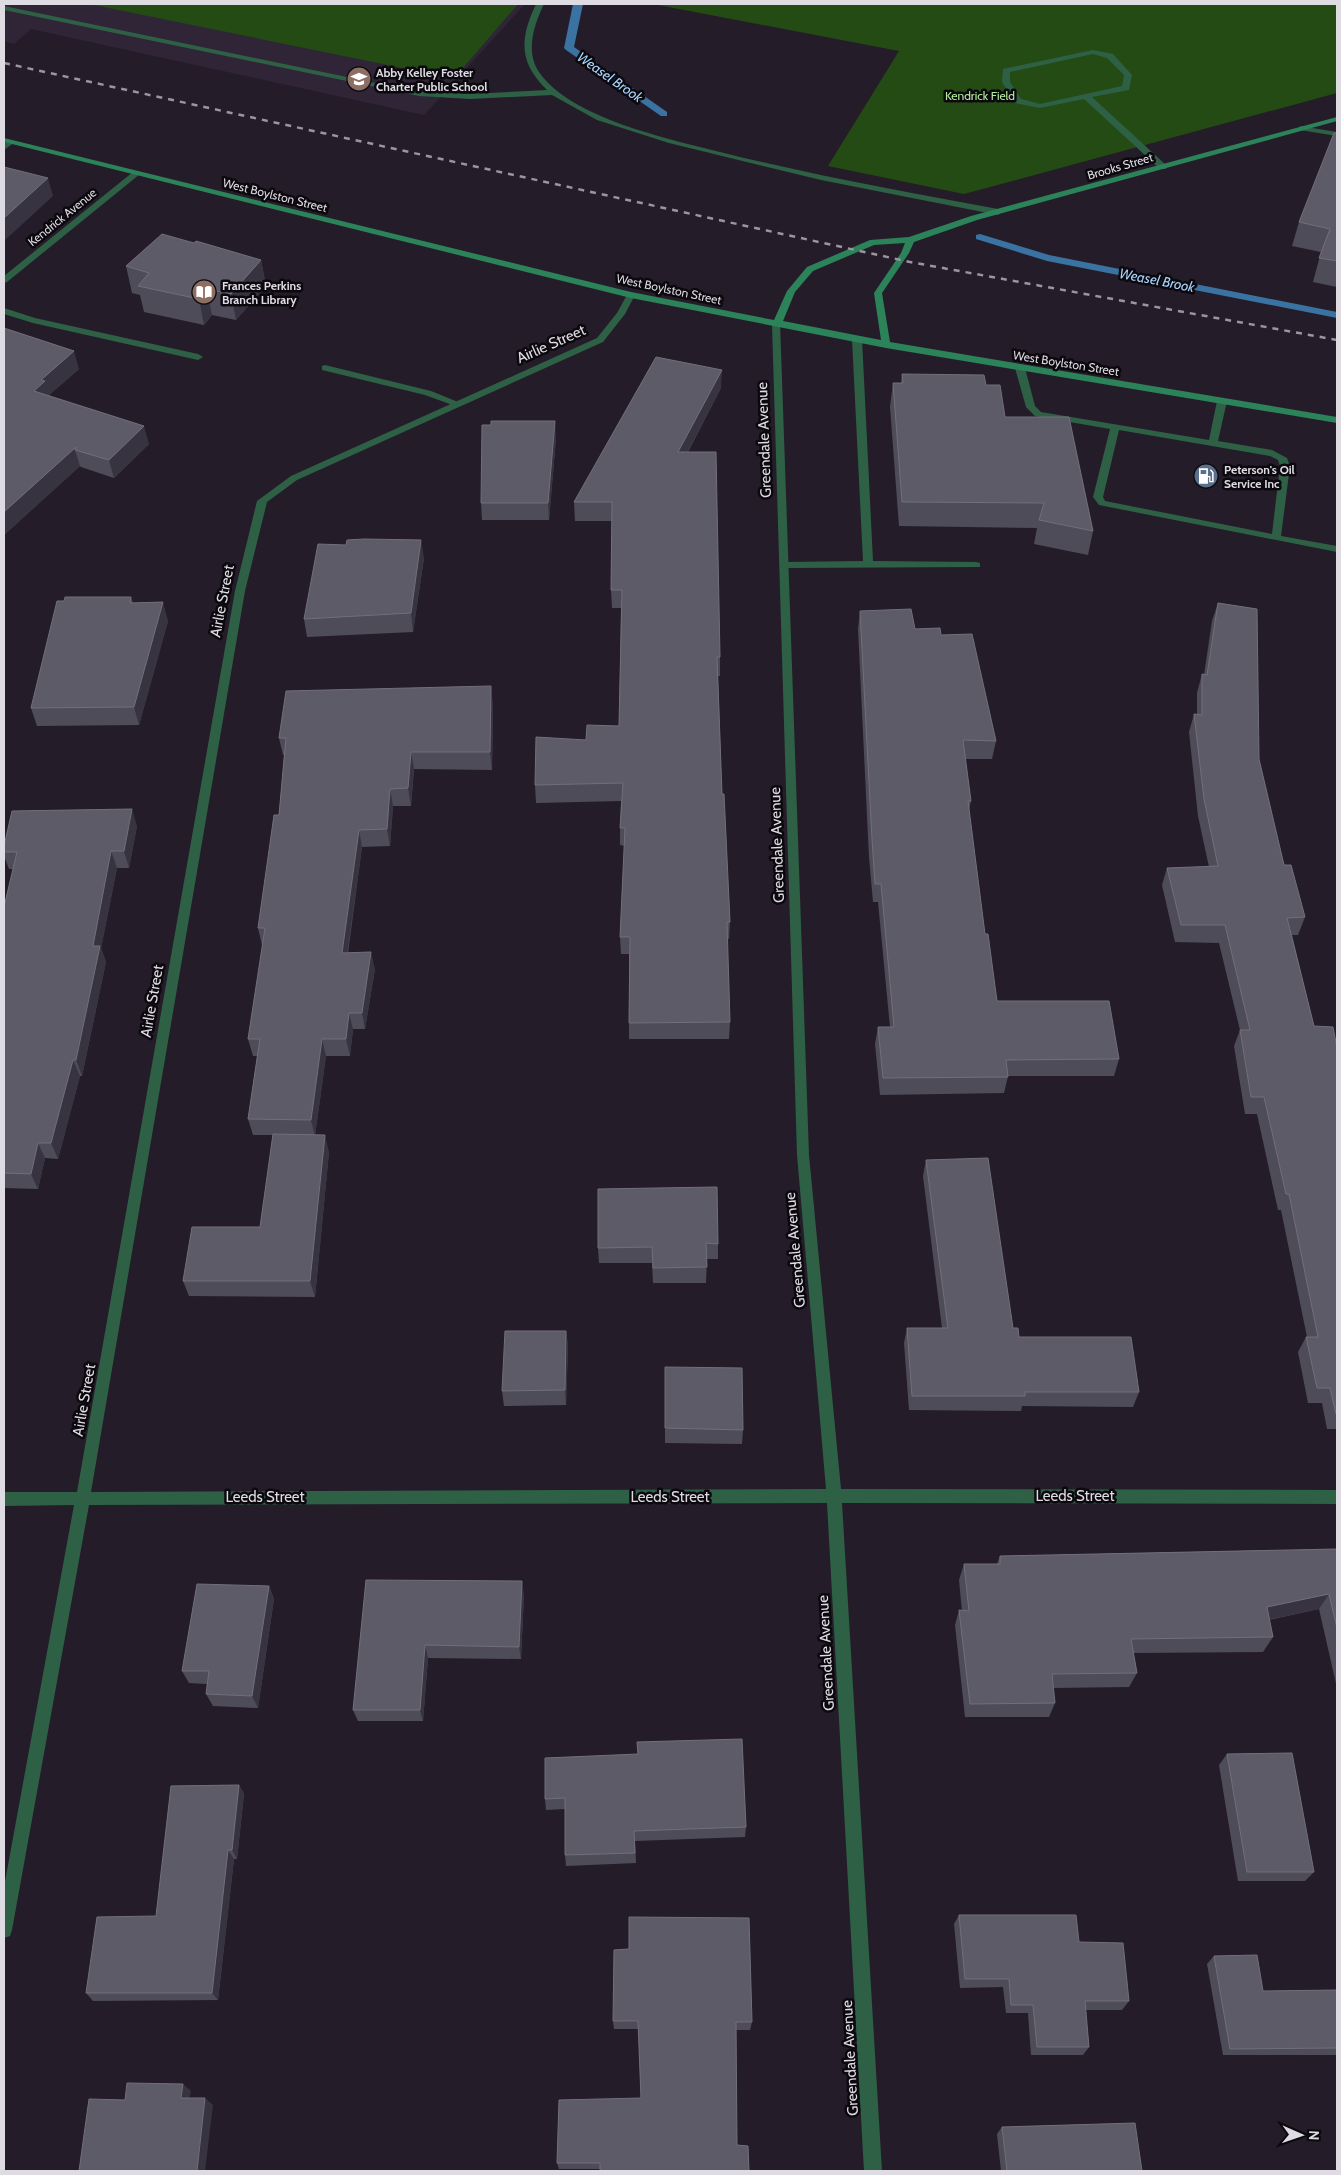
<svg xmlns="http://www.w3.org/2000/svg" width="1341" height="2175" viewBox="0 0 1341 2175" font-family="Cabin,sans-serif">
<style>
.built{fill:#2f2537}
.green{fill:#244b13}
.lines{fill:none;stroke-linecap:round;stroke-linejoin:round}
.stream{fill:#3a73a1;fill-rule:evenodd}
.lane{fill:#2e6046;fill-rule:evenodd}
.street{fill:#2e6046;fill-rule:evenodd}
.secondary{fill:#2c835a;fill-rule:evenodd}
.rail{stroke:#9a959f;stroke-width:2.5;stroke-dasharray:6 6;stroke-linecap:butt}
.wall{fill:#4f4c5a}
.shaded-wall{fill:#373340}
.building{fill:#5e5b69;stroke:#726f7c}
.labels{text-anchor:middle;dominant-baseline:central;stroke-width:5;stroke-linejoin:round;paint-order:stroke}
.far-poi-label{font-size:12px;font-weight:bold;fill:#dfdbe3;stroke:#0b080e;text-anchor:start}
.far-park-label{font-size:12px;fill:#b2ef9d;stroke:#0b080e}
.far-street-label{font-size:12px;fill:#dfdbe3;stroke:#0b080e}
.far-water-label{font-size:14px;font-style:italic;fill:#a7d5fe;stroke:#0b080e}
.street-label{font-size:15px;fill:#dfdbe3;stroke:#0b080e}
</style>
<rect width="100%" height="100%" fill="#241d29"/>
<!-- built -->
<polygon class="built" points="4,4 525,4 424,115 31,29 14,44 4,41"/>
<!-- green -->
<g class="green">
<polygon points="89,4 518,4 463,68 432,74"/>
<polygon points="653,4 1337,4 1337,93 964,194 828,166 899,51"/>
</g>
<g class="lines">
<!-- stream -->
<g class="stream">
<polygon points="573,4 583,4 574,47 667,112 667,116 661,116 566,50 564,48"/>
<polygon points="980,234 1049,255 1337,312 1337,318 1047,261 976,239 976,235"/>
</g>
<!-- lane -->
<g class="lane">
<path d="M 536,4 L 544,4 C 534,25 525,51 539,72 C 570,118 669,139 720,152 C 812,175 905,192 998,209 L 1002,212 L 998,215 L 821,180 L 669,143 L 597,120 L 552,95 L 470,99 L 419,96 L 4,10 L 4,6 L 419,92 L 470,94 L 547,90 C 518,62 520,38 536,4 Z"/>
<path d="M 1093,50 L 1113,54 L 1132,75 L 1129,90 L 1092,97 L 1166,165 L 1166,169 L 1160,169 L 1084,99 L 1040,108 L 1015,103 L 1002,82 L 1003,69 ZM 1093,54 L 1107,58 L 1124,75 L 1122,86 L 1040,104 L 1021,99 L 1010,82 L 1010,72 Z"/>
<polygon points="8,140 15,142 4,150 4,144"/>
<polygon points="4,308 35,318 198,354 203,357 198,360 33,323 4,314"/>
<polygon points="857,336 862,339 873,561 976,562 980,563 980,567 785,568 780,565 785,562 863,561 852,339"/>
<polygon points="325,365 431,391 463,404 458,407 425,395 322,370 322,366"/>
<path d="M 1020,365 L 1025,368 L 1035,406 L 1041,412 L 1209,440 L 1217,401 L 1219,399 L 1225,399 L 1227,401 L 1218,441 L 1272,450 L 1287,458 L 1290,466 L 1281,536 L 1337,546 L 1337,552 L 1099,505 L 1093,497 L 1110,429 L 1035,416 L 1026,407 L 1015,368 ZM 1119,430 L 1270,456 L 1278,460 L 1280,466 L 1272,534 L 1105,501 L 1103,497 Z"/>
</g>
<!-- street -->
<g class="street">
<polygon points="1300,126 1337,132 1337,136 1300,130"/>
<polygon points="133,172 140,174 7,282 4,283 4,276"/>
<polygon points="631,292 635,295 625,314 603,342 297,480 267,502 245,591 91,1492 826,1489 797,1155 772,324 774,322 780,322 809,1155 841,1489 1337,1490 1337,1504 842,1503 882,2171 864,2171 827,1503 89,1505 12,1930 10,1936 4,1938 4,1887 74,1505 4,1506 4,1492 77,1492 235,591 257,501 291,476 597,338 617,313 628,293"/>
</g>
<!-- secondary -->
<path class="secondary" d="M 1337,117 L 1337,121 L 977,220 L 914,242 L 909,253 L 882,293 L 890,342 L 1337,417 L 1337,423 L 886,348 L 631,298 L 4,142 L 4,138 L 631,292 L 774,320 L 787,291 L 807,267 L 870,240 L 909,237 L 971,216 ZM 905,243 L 901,253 L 874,293 L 881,340 L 783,321 L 795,292 L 813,271 L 874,245 Z"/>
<!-- rail -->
<polyline class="rail" points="4,63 910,262 1337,340"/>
</g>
<!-- wall -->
<g class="wall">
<polygon points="1337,133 1337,287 1313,282 1321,252 1292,246 1299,222"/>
<polygon points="194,243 261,260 266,286 236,320 212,315 204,325 144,312 140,295 132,293 126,266"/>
<polygon points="4,328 79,369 49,395 50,396 149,444 114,478 81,467 80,466 4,535"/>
<polygon points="902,374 986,385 1005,417 1093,531 1088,555 1034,544 1037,528 899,526 890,407 893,383 901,383"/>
<polygon points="721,388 688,452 720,657 720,676 718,676 722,794 730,922 729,939 727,939 730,1022 729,1039 629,1039 629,954 621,954 620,937 625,846 620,845 620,828 621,801 536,803 535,785 586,740 619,726 621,608 612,608 611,590 612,521 575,521 574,502"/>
<polygon points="556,438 549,520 482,520 481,503"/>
<polygon points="424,558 413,632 307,637 304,619"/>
<polygon points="131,597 133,603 168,621 139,725 37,726 31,708"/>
<polygon points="1218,603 1259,759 1284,865 1305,917 1298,935 1292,935 1314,1026 1337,1048 1337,1429 1327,1429 1322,1403 1308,1403 1298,1352 1306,1337 1307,1337 1281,1210 1278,1210 1257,1114 1245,1114 1234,1046 1240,1030 1219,943 1175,942 1162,885 1167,868 1209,867 1198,816 1189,732 1194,714 1197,714 1197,693 1202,674 1204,675 1212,621"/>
<polygon points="860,611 915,629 941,635 996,741 992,759 965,759 971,801 969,810 985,934 997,1001 1119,1059 1114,1076 1008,1076 1004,1093 880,1095 875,1044 878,1027 890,1027 878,902 873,902 869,857 858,629"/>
<polygon points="493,704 492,770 414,769 411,806 393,806 390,846 362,847 348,953 375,969 365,1029 353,1029 350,1056 326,1056 315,1135 329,1152 315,1297 189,1296 183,1281 260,1227 273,1135 253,1135 248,1119 257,1056 253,1056 248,1039 263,945 262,945 258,928 279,815 284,755 283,755 279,738"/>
<polygon points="137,826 129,868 117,868 101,948 106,962 82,1076 80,1076 58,1159 45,1158 38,1189 4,1188 4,907 13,869 9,869 4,856 4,846"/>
<polygon points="926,1160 1013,1328 1019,1337 1139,1392 1133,1407 1022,1406 1021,1411 909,1410 904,1343 907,1328 942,1328 923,1176"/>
<polygon points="598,1189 718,1244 718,1259 707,1259 706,1283 653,1283 652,1263 599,1263 598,1248"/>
<polygon points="566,1331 568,1346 566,1405 504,1406 502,1391"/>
<polygon points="665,1367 743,1430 742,1444 665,1443"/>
<polygon points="1337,1549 1337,1688 1319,1609 1269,1620 1273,1637 1263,1652 1133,1653 1137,1673 1129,1687 1053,1688 1055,1703 1049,1717 965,1717 955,1625 959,1610 962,1611 959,1580 964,1564 997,1564 1000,1556"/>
<polygon points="366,1580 524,1594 521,1659 428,1658 423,1721 358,1721 353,1710"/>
<polygon points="269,1586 274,1599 258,1708 213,1706 206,1694 207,1684 189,1683 182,1671"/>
<polygon points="1227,1754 1314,1872 1305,1881 1238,1881 1219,1765"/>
<polygon points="545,1758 746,1827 745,1837 635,1841 636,1863 566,1866 565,1855 565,1809 546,1810 545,1799"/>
<polygon points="239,1785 244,1794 237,1859 234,1859 218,2000 93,2001 86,1993 156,1916"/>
<polygon points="959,1915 1079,1942 1129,2001 1122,2010 1085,2010 1089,2047 1083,2055 1031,2055 1028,2013 1006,2013 1003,1987 960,1988 954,1924"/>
<polygon points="1214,1956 1263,1991 1337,1990 1337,2055 1223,2055 1207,1964"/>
<polygon points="613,2021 752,2022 750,2030 736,2030 600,2169 559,2169 557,2163 641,2098 639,2029 614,2029"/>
<polygon points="1002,2127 1142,2171 1001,2171 997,2134"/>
</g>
<!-- shaded-wall -->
<g class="shaded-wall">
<polygon points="48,178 53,196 4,241 4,218"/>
<polygon points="261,260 266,286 236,320 231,294"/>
<polygon points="207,289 212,315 204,325 199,299"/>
<polygon points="74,351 79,369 49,395 50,399 34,391 41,380"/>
<polygon points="722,370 721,388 678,470 678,452"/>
<polygon points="555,421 556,438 549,520 548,503"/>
<polygon points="144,426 149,444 114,478 109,460"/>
<polygon points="76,447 75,450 80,466 4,535 4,512"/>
<polygon points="421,540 424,558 413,632 411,613"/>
<polygon points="163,602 168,621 139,725 134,707"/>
<polygon points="491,686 493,704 492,770 490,752"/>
<polygon points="411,752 414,769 411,806 408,788"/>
<polygon points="390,789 393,806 390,846 387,829"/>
<polygon points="132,809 137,826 129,868 124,851"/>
<polygon points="359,830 362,847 345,970 342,953"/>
<polygon points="111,851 117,868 101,948 106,962 82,1076 76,1060 93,946"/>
<polygon points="371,952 375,969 365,1029 362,1013"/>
<polygon points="349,1013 353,1029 350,1056 346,1039"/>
<polygon points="322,1039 326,1056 315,1136 311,1120"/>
<polygon points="73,1060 80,1076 58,1159 51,1143"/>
<polygon points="325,1135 329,1152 315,1297 310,1281"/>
<polygon points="38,1143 45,1158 38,1189 31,1174"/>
<polygon points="566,1331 568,1346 566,1405 565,1390"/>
<polygon points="522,1581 524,1594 521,1659 519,1647"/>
<polygon points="269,1586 274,1599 258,1708 252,1696"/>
<polygon points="1329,1594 1319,1609 1257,1622 1267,1607"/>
<polygon points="425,1645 428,1658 423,1721 420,1710"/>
<polygon points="239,1785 244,1794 237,1859 232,1850"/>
<polygon points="228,1850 234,1859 218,2000 212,1993"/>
<polygon points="183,2084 191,2091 188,2105 181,2098"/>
<polygon points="205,2098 213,2105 205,2171 197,2171"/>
</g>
<!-- building -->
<g class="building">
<polygon points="1334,133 1337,133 1337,261 1319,258 1330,229 1299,222"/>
<polygon points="4,167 48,178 4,218"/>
<polygon points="162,234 194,243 196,241 261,260 231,294 207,289 199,299 138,286 149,273 126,266"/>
<polygon points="4,328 74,351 41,380 45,381 34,391 144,426 109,460 75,450 76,447 4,512"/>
<polygon points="656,357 722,370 678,452 716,452 720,657 717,657 722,794 724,794 730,922 727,922 730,1022 629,1023 630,937 620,937 625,828 620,828 623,783 535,785 536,737 586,740 587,725 619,726 622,590 611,590 612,502 574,502"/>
<polygon points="902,374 984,375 986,385 1000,385 1005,417 1069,417 1093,531 1039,520 1044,503 902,502 893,383 903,383"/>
<polygon points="491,421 555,421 548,503 481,503 482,425 491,425"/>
<polygon points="364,539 421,540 411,613 304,619 318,544 346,545 347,540"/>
<polygon points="65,597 131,597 130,603 163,602 134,707 31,708 57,601 64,601"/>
<polygon points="1218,603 1257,609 1259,759 1284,865 1291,865 1305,917 1287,918 1314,1026 1333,1027 1337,1048 1337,1414 1336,1414 1330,1388 1317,1388 1306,1337 1318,1337 1289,1194 1286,1194 1264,1097 1251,1097 1240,1030 1250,1030 1225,925 1181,925 1167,868 1218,866 1204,799 1194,714 1202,715 1202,674 1207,675"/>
<polygon points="911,609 915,629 940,628 941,635 972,634 996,741 963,740 971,801 968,801 985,934 988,934 997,1001 1109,1001 1119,1059 1006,1060 1008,1077 883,1078 878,1027 894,1027 881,884 875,884 872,839 860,611"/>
<polygon points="491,686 490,752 411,752 408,788 390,789 387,829 359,830 342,953 371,952 362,1013 349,1013 346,1039 322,1039 311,1120 248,1119 260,1039 248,1039 265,928 258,928 274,815 279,815 286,738 279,738 286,691"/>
<polygon points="132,809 124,851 111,851 93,946 100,946 76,1060 73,1060 51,1143 38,1143 31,1174 4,1173 4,907 17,852 4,852 4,846 12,811"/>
<polygon points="273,1134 325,1135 310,1281 183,1281 192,1227 260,1227"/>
<polygon points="988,1158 1013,1328 1018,1328 1019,1337 1131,1337 1139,1392 1025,1392 1025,1396 912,1396 907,1328 948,1328 926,1160"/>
<polygon points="717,1187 718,1244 706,1243 707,1267 653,1268 652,1247 598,1248 598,1189"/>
<polygon points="505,1331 566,1331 565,1390 502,1391"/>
<polygon points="665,1367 742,1368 743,1430 665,1428"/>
<polygon points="1337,1549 1337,1628 1329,1594 1267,1607 1273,1637 1131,1639 1137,1673 1052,1674 1055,1703 970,1704 959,1610 969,1611 964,1564 1000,1564 1000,1556"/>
<polygon points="366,1580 522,1581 519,1647 425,1645 420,1710 353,1710"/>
<polygon points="197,1584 269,1586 252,1696 206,1694 209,1671 182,1671"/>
<polygon points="742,1739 746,1827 634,1831 635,1853 565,1855 565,1798 545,1799 545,1758 638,1754 637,1742"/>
<polygon points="1292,1753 1314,1872 1247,1872 1227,1754"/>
<polygon points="239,1785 232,1850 228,1850 212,1993 86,1993 97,1917 156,1916 171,1786"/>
<polygon points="959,1915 1076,1915 1079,1942 1123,1943 1129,2001 1085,2001 1089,2047 1037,2047 1033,2005 1011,2005 1009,1979 965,1979"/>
<polygon points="629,1917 749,1918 752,2022 736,2022 737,2145 748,2146 749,2171 600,2171 600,2163 557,2163 559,2100 641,2098 638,2021 613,2021 614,1950 629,1949"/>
<polygon points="1257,1955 1263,1991 1337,1990 1337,2048 1230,2049 1214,1956"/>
<polygon points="127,2083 183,2084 181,2098 205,2098 197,2171 79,2171 89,2099 125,2100"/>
<polygon points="1135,2123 1142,2171 1007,2171 1002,2127"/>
</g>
<!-- icons -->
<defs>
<symbol id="school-disc" viewBox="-11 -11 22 22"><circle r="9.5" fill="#8d6e63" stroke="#0b080e"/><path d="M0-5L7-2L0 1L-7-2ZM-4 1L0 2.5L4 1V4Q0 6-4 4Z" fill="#fff"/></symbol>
<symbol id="library-disc" viewBox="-11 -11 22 22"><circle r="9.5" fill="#8d6e63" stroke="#0b080e"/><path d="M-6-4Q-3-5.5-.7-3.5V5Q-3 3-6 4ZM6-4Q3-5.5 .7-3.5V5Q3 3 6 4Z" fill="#fff"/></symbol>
<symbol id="fuel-disc" viewBox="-11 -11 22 22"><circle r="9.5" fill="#5c6f8a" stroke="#0b080e"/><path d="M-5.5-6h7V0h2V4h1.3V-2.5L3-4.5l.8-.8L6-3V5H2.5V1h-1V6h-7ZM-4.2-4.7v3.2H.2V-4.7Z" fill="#fff"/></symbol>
</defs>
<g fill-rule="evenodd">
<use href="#school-disc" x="345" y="65" width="28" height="28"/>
<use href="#library-disc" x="190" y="278" width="28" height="28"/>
<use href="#fuel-disc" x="1192" y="462" width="28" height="28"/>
</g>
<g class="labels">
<!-- far-poi labels -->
<g class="far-poi-label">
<text x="376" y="72">Abby Kelley Foster<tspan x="376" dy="14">Charter Public School</tspan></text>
<text x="222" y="285">Frances Perkins<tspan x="222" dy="14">Branch Library</tspan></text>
<text x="1224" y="469">Peterson's Oil<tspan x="1224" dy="14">Service Inc</tspan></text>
</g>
<!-- far-park labels -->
<g class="far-park-label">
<text x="980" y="95">Kendrick Field</text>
</g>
<!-- far-street labels -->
<g class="far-street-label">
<text transform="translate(1120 166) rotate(-16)">Brooks Street</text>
<text transform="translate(275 195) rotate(14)">West Boylston Street</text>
<text transform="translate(62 217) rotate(-39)">Kendrick Avenue</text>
<text transform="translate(669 289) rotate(12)">West Boylston Street</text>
<text transform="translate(1066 363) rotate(9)">West Boylston Street</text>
</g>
<!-- far-water labels -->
<g class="far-water-label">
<text transform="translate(610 77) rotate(35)">Weasel Brook</text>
<text transform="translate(1157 280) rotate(11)">Weasel Brook</text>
</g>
<!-- street labels -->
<g class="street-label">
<text transform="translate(551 344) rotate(-24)">Airlie Street</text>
<text transform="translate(764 440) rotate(-92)">Greendale Avenue</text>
<text transform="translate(222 601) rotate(-79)">Airlie Street</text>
<text transform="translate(777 845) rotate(-92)">Greendale Avenue</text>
<text transform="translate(152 1001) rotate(-80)">Airlie Street</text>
<text transform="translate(795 1250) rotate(-95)">Greendale Avenue</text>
<text transform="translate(84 1400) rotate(-80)">Airlie Street</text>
<text x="1075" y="1496">Leeds Street</text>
<text x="265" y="1497">Leeds Street</text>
<text x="670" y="1497">Leeds Street</text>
<text transform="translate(826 1653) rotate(-93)">Greendale Avenue</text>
<text transform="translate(850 2058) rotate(-93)">Greendale Avenue</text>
</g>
</g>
<!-- border -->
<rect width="1341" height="2175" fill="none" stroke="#dfdbe3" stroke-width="10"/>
<!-- north arrow -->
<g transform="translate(1301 2135) rotate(92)" stroke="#0b080e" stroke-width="4" paint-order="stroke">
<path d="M0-4L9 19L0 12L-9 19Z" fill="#dfdbe3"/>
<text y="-8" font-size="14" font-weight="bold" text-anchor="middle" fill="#dfdbe3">N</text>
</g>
</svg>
